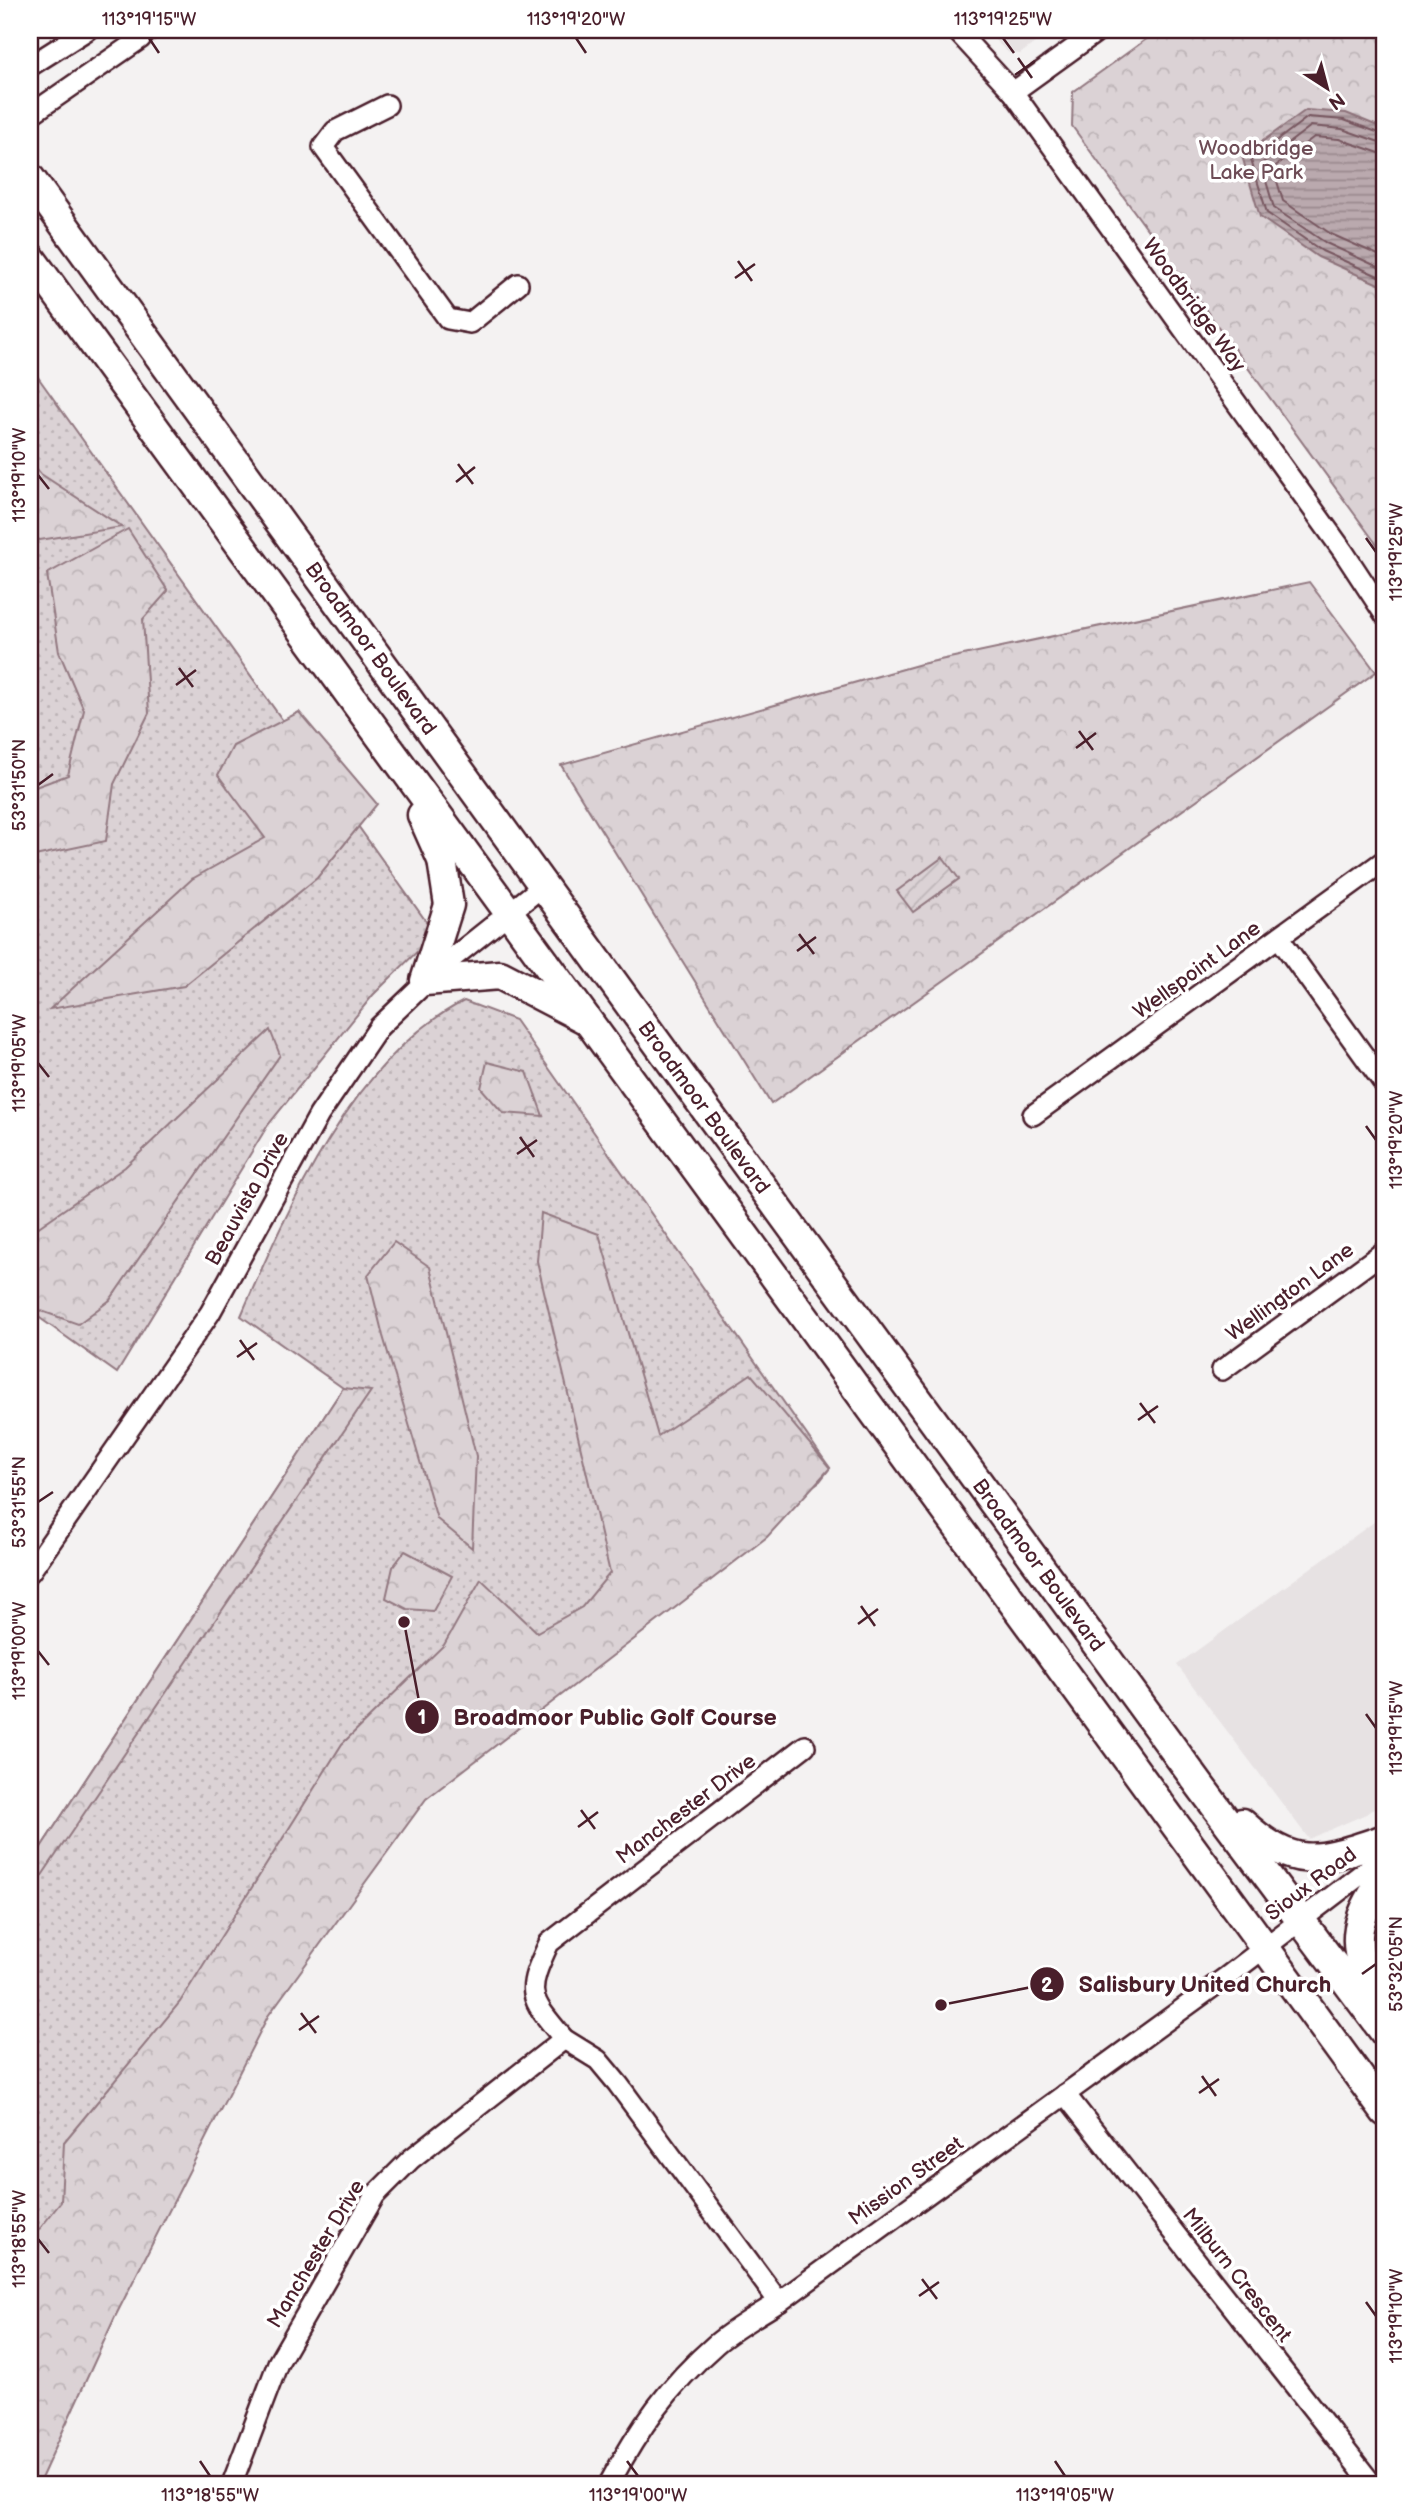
<svg xmlns="http://www.w3.org/2000/svg" width="1415" height="2514" viewBox="0 0 1415 2514" font-family="'Balsamiq Sans',sans-serif">
<style>
.built{fill:#e7e2e3}
.grass{fill:url(#grass-dots);stroke:#927880;stroke-width:2}
.forest{fill:url(#forest-crowns);stroke:#927880;stroke-width:2}
.garden{fill:url(#garden-furrows);stroke:#927880;stroke-width:2}
.water{fill:url(#water-rules);stroke:#8d727a;stroke-width:2}
.lines{fill:none;stroke-linecap:round;stroke-linejoin:round}
.shore{stroke:#77565f;stroke-width:2}
.street-casing{stroke:#4a1f2b;stroke-width:24}
.secondary-casing{stroke:#4a1f2b;stroke-width:33}
.street{stroke:#fff;stroke-width:19}
.secondary{stroke:#fff;stroke-width:28}
.ticks{fill:none;stroke:#4a1f2b;stroke-width:2.5}
.labels{text-anchor:middle;dominant-baseline:central;stroke-width:7;stroke-linejoin:round;paint-order:stroke}
.park-label{font-size:21px;fill:#6e4c56;stroke:#fff}
.street-label{font-size:21px;fill:#4a1f2b;stroke:#fff}
.leader{fill:none;stroke:#4a1f2b;stroke-width:2.5}
.callout-dot{fill:#4a1f2b;stroke:#fff;stroke-width:2.5}
.mark-label{font-size:21px;text-anchor:middle;font-weight:bold;fill:#fff}
.callout-label{font-size:23px;text-anchor:middle;font-weight:bold;fill:#4a1f2b;stroke:#fff;stroke-width:7;stroke-linejoin:round;paint-order:stroke}
.neatline{fill:none;stroke:#4a1f2b;stroke-width:2.5}
.ticks-label{font-size:18px;text-anchor:middle;fill:#4a1f2b}
</style>
<defs>
<pattern id="grass-dots" width="8" height="8" patternUnits="userSpaceOnUse" patternTransform="scale(1.75)"><rect width="8" height="8" fill="#dbd2d5"/><path d="M2 2h.1M6 6h.1" fill="none" stroke="#bdb4b7" stroke-width="1.8" stroke-linecap="round"/></pattern>
<pattern id="forest-crowns" width="20" height="18" patternUnits="userSpaceOnUse" patternTransform="scale(1.75)"><rect width="20" height="18" fill="#dbd2d5"/><path d="M2 6a3 3 0 1 1 6 0M12 15a3 3 0 1 1 6 0" fill="none" stroke="#bdb4b7"/></pattern>
<pattern id="garden-furrows" width="10" height="10" patternUnits="userSpaceOnUse" patternTransform="scale(1.75)"><rect width="10" height="10" fill="#dbd2d5"/><path d="M-1 1l2-2M0 10L10 0M9 11l2-2" fill="none" stroke="#bdb4b7"/></pattern>
<pattern id="water-rules" width="6" height="5" patternUnits="userSpaceOnUse" patternTransform="scale(1.75)"><rect width="6" height="5" fill="#baa9ae"/><path d="M0 2.5h6" fill="none" stroke="#99898e"/></pattern>
</defs>
<rect width="100%" height="100%" fill="#f4f2f2"/>
<filter id="ink" filterUnits="userSpaceOnUse"><feTurbulence type="fractalNoise" baseFrequency=".0143" numOctaves="2"/><feDisplacementMap in="SourceGraphic" scale="14" xChannelSelector="R" yChannelSelector="G"/><feConvolveMatrix kernelMatrix="1 2 1 2 8 2 1 2 1" color-interpolation-filters="sRGB"/></filter>
<g filter="url(#ink)">
<!-- built -->
<g class="built">
<polygon points="984,30 1052,30 1020,54 1009,53"/>
<polygon points="1385,1514 1385,1800 1366,1814 1309,1839 1177,1665"/>
</g>
<!-- grass -->
<g class="grass">
<polygon points="30,366 435,934 373,995 268,1125 117,1373 30,1311"/>
<path d="M 464,1001 L 515,1020 L 830,1468 L 820,1481 L 417,1763 L 30,2378 L 30,1864 L 343,1388 L 241,1316 C 287,1209 355,1056 464,1001 Z"/>
</g>
<!-- forest -->
<g class="forest">
<polygon points="1159,30 1385,30 1385,556 1072,126 1073,92"/>
<polygon points="30,461 41,474 122,527 40,540 30,537"/>
<polygon points="128,529 168,591 143,619 149,713 114,784 106,841 30,857 30,789 68,775 84,710 59,652 47,574"/>
<polygon points="1309,582 1376,672 771,1104 561,765 921,664"/>
<polygon points="299,712 377,804 317,878 184,986 50,1009 192,879 265,838 218,775 233,746"/>
<polygon points="270,1030 280,1055 110,1300 78,1324 30,1307 30,1233 125,1167"/>
<polygon points="487,1062 527,1072 543,1116 503,1113 481,1088"/>
<polygon points="541,1213 599,1234 658,1436 751,1374 830,1468 767,1537 426,1799 268,2016 115,2317 39,2483 30,2484 30,2241 61,2202 64,2142 180,2002 342,1744 444,1645 481,1579 537,1632 582,1607 610,1573 537,1261"/>
<polygon points="394,1242 430,1267 476,1456 472,1548 437,1519 383,1336 368,1275"/>
<polygon points="343,1388 371,1391 30,1893 30,1864"/>
<polygon points="405,1551 452,1576 433,1611 407,1609 386,1598 393,1567"/>
</g>
<!-- garden -->
<polygon class="garden" points="943,857 959,879 913,912 897,891"/>
<!-- water -->
<polygon class="water" points="1306,110 1346,113 1385,129 1385,287 1318,257 1260,217 1242,156"/>
<g class="lines">
<!-- shore -->
<g class="shore">
<polyline points="1385,135 1344,120 1308,117 1251,160 1267,213 1322,251 1385,279"/>
<polyline points="1385,144 1342,129 1311,126 1261,164 1274,208 1326,243 1385,270"/>
<polyline points="1385,155 1339,139 1314,137 1273,168 1283,201 1331,234 1385,258"/>
</g>
<defs>
<g id="street">
<polyline points="956,30 1013,92 1343,551 1385,615"/>
<polyline points="30,66 87,30"/>
<polyline points="1013,92 1099,30"/>
<polyline points="387,105 335,131 323,147 448,319 470,323 518,284"/>
<polyline points="30,115 140,39 148,30"/>
<polyline points="1280,939 1385,1085"/>
<polyline points="1033,1115 1385,860"/>
<polyline points="1222,1370 1385,1251"/>
<polyline points="30,1572 210,1313 319,1115 379,1027 445,964 544,885"/>
<path d="M 564,2039 C 528,1996 525,1994 549,1943 L 805,1746"/>
<polyline points="1065,2094 1372,2484"/>
<polyline points="232,2484 278,2363 375,2195 411,2159 564,2039 598,2060 618,2084 779,2302"/>
<path d="M 609,2484 C 639,2428 668,2386 716,2344 C 735,2328 758,2315 779,2302 L 1225,1978 L 1385,1856"/>
</g>
<g id="secondary">
<path id="s1" d="M 30,178 L 674,1066 L 1201,1787 L 1385,2033"/>
<polyline points="30,257 1385,2112"/>
<polyline points="422,815 442,860 449,905 425,981 500,975 585,1019"/>
<path d="M 1242,1823 C 1297,1873 1321,1860 1385,1839"/>
<path d="M 1375,2008 C 1356,1946 1345,1933 1385,1876"/>
</g>
</defs>
<!-- street casing -->
<use href="#street" class="street-casing"/>
<!-- secondary casing -->
<use href="#secondary" class="secondary-casing"/>
<!-- street -->
<use href="#street" class="street"/>
<!-- secondary -->
<use href="#secondary" class="secondary"/>
</g>
</g>
<!-- ticks -->
<path class="ticks" d="M 149,38 L 159,53M 576,38 L 586,53M 1003,38 L 1014,53M 1018,58 L 1032,78M 1015,75 L 1035,61M 738,261 L 752,281M 735,278 L 755,264M 458,464 L 473,484M 38,475 L 49,489M 456,482 L 475,467M 1366,538 L 1376,552M 179,668 L 193,687M 176,685 L 196,670M 1079,731 L 1093,750M 1076,748 L 1096,733M 38,785 L 53,774M 799,934 L 814,954M 797,951 L 816,937M 38,1063 L 49,1077M 1366,1126 L 1376,1140M 520,1137 L 534,1157M 517,1154 L 537,1140M 240,1340 L 254,1360M 237,1357 L 257,1343M 1140,1403 L 1155,1423M 1138,1420 L 1158,1406M 38,1502 L 53,1492M 861,1606 L 875,1626M 858,1624 L 878,1609M 38,1651 L 49,1665M 1366,1714 L 1376,1728M 581,1810 L 595,1829M 578,1827 L 598,1812M 1362,1974 L 1376,1964M 301,2013 L 316,2033M 299,2030 L 319,2016M 1202,2076 L 1216,2096M 1199,2093 L 1219,2079M 38,2239 L 49,2253M 922,2279 L 937,2299M 919,2296 L 939,2282M 1366,2302 L 1376,2316M 200,2461 L 210,2476M 627,2461 L 638,2476M 1055,2461 L 1065,2476"/>
<g class="labels">
<!-- park labels -->
<g class="park-label">
<text x="1256" y="148">Woodbridge<tspan x="1256" dy="24">Lake Park</tspan></text>
</g>
<!-- street labels -->
<g class="street-label">
<text transform="translate(1194 305) rotate(54)">Woodbridge Way</text>
<text stroke="none"><textPath href="#s1" startOffset="581">Broadmoor Boulevard</textPath></text>
<text transform="translate(1197 970) rotate(-36)">Wellspoint Lane</text>
<text stroke="none"><textPath href="#s1" startOffset="1148">Broadmoor Boulevard</textPath></text>
<text transform="translate(247 1199) rotate(-61)">Beauvista Drive</text>
<text transform="translate(1290 1292) rotate(-36)">Wellington Lane</text>
<text stroke="none"><textPath href="#s1" startOffset="1715">Broadmoor Boulevard</textPath></text>
<text transform="translate(686 1809) rotate(-37)">Manchester Drive</text>
<text transform="translate(1311 1884) rotate(-37)">Sioux Road</text>
<text transform="translate(906 2181) rotate(-36)">Mission Street</text>
<text transform="translate(316 2254) rotate(-59)">Manchester Drive</text>
<text transform="translate(1237 2275) rotate(52)">Milburn Crescent</text>
</g>
</g>
<!-- callouts -->
<path class="leader" d="M404 1622L422 1717M941 2005L1047 1984"/>
<g class="callout-dot">
<circle cx="404" cy="1622" r="7"/>
<circle cx="941" cy="2005" r="7"/>
<circle cx="422" cy="1717" r="18"/>
<circle cx="1047" cy="1984" r="18"/>
</g>
<g class="mark-label">
<text x="422" y="1724">1</text>
<text x="1047" y="1992">2</text>
</g>
<g class="callout-label">
<text x="615" y="1725">Broadmoor Public Golf Course</text>
<text x="1205" y="1992">Salisbury United Church</text>
</g>
<!-- margin -->
<rect width="1415" height="2514" fill="none" stroke="#fff" stroke-width="77"/>
<!-- north arrow -->
<g transform="translate(1327 88) rotate(144)" stroke="#ffffff" stroke-width="5" paint-order="stroke">
<path d="M0-5L12 26L0 18L-12 26Z" fill="#4a1f2b"/>
<text y="-10" font-size="19" font-weight="bold" text-anchor="middle" fill="#4a1f2b">N</text>
</g>
<rect x="38" y="38" width="1338" height="2438" class="neatline"/>
<g class="ticks-label">
<text x="149" y="25">113°19'15"W</text>
<text x="576" y="25">113°19'20"W</text>
<text x="1003" y="25">113°19'25"W</text>
<text transform="translate(19 475) rotate(-90)" y="6">113°19'10"W</text>
<text transform="translate(1396 552) rotate(-90)" y="6">113°19'25"W</text>
<text transform="translate(19 785) rotate(-90)" y="6">53°31'50"N</text>
<text transform="translate(19 1063) rotate(-90)" y="6">113°19'05"W</text>
<text transform="translate(1396 1140) rotate(-90)" y="6">113°19'20"W</text>
<text transform="translate(19 1502) rotate(-90)" y="6">53°31'55"N</text>
<text transform="translate(19 1651) rotate(-90)" y="6">113°19'00"W</text>
<text transform="translate(1396 1728) rotate(-90)" y="6">113°19'15"W</text>
<text transform="translate(1396 1964) rotate(-90)" y="6">53°32'05"N</text>
<text transform="translate(19 2239) rotate(-90)" y="6">113°18'55"W</text>
<text transform="translate(1396 2316) rotate(-90)" y="6">113°19'10"W</text>
<text x="210" y="2501">113°18'55"W</text>
<text x="638" y="2501">113°19'00"W</text>
<text x="1065" y="2501">113°19'05"W</text>
</g>
</svg>
